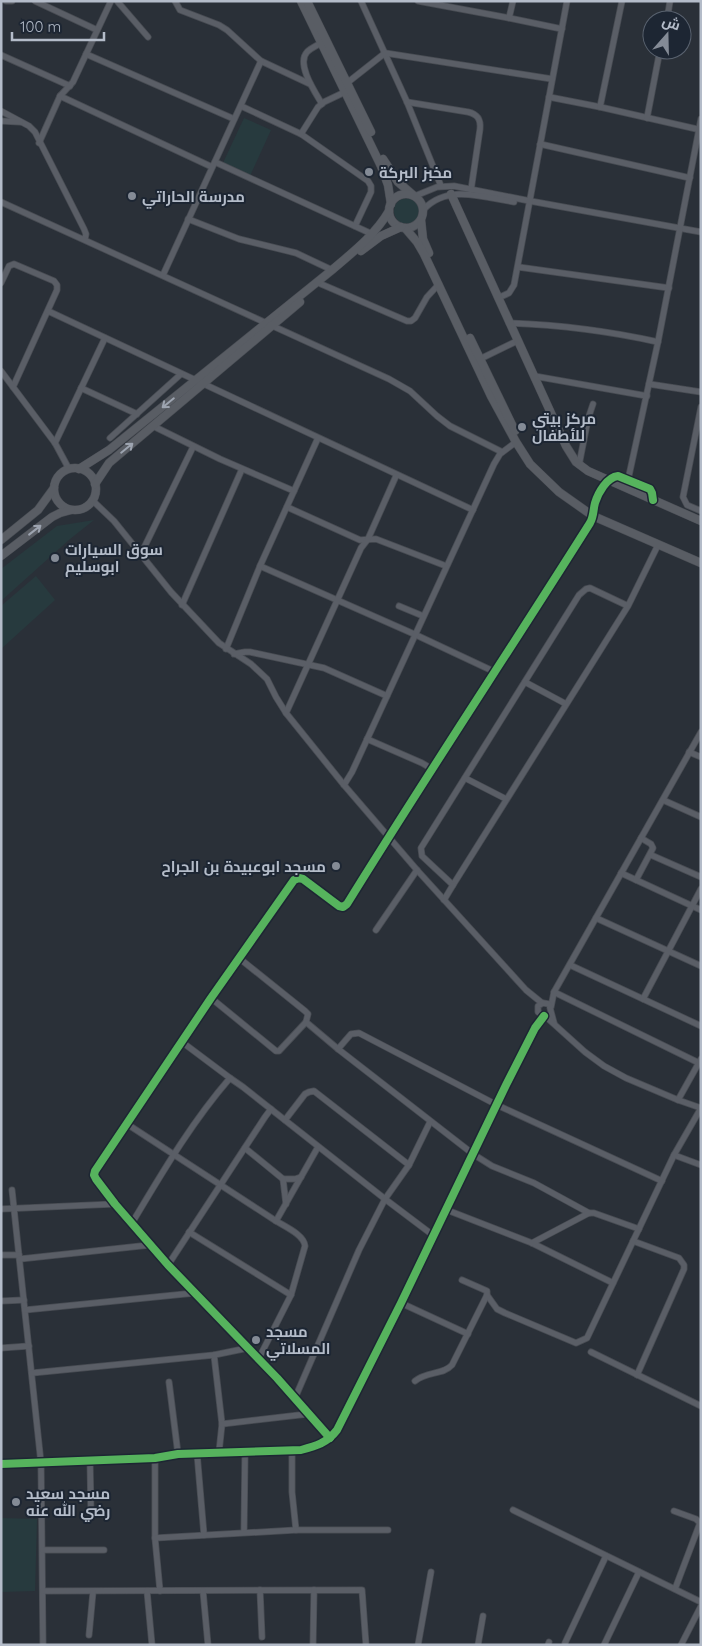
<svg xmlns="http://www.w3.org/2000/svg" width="702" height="1646" viewBox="0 0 702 1646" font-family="Quicksand,Cairo,sans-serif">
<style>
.green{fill:#273a3e}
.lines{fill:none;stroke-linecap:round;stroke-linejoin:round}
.street-casing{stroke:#484c53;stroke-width:7}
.secondary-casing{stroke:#484c53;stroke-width:9}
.street{stroke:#5a5e66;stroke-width:5.5}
.secondary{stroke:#595d64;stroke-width:8}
.cycleway-casing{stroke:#1d2633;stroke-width:11}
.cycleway{stroke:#56b35d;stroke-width:8}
.oneway{stroke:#9da4b0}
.poi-dot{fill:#848b96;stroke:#1d2633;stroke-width:2}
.labels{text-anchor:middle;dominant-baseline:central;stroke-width:4;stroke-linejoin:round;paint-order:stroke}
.poi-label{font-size:15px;font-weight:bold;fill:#b4bcc9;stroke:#1d2633;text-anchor:start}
</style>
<rect width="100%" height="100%" fill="#2a3038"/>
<!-- green -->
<g class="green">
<polygon points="244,118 271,130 250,176 223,163"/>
<circle cx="407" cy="211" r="13"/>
<polygon points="94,520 70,539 1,601 1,569 57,526"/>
<polygon points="36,576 55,600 1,649 1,606"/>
<polygon points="1,1518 37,1519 35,1591 1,1592"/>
</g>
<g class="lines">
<defs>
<g id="street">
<polyline points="6,1 12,1"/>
<polyline points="35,1 97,30"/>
<polyline points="117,1 148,37"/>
<polyline points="175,1 180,10 219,25 227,30 261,61 310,84"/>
<polyline points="361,1 407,102 441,186"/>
<polyline points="418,1 509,18 562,29"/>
<polyline points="509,18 513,1"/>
<polyline points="667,20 670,1"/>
<path d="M 321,43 C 316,46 311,48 307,52 C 296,64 315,92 322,104"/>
<polyline points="86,54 234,119"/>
<polyline points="1,55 70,86"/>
<polyline points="347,83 385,53 552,79"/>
<polyline points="60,96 212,167"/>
<polyline points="549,97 600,107 701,130"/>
<path d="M 407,102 L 468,112 C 477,114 481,119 480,129 L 471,190"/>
<polyline points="241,106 301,134 368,181 371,186 371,192 355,226"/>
<polyline points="600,107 622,1"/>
<polyline points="1,111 29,126 35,132 84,229 86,234 85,239"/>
<polyline points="647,118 660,50"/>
<polyline points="1,121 20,122"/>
<polyline points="301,134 318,107 324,102 345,92"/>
<polyline points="39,143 60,96 73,82 111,1"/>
<polyline points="540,144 690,178"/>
<polyline points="215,162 372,234"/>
<polyline points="415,196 437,187 454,186 530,201 701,232"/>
<polyline points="1,202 389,379 410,391 437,416 450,426 502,452"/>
<path d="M 424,209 C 448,184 483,197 514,202"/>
<polyline points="188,219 239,239 296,253 332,270"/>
<polyline points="518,267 669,288"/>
<polyline points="163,275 261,61"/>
<polyline points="1,283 9,266 14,264 54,281 57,285 57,290 13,387"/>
<polyline points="321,284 407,321 411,321 415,318 427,297 439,284"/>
<polyline points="498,298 509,293 514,285 567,1"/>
<polyline points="48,311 473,510"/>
<path d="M 509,323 C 560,325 609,331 658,342"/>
<polyline points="480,359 517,341"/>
<polyline points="1,371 55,443 69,469"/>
<polyline points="534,376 647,396"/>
<polyline points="649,384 701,392"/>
<polyline points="81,388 137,414"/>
<polyline points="701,407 683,497 687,505 701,511"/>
<polyline points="153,426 220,459 294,491"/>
<polyline points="110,438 181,374"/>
<polyline points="55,443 105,338"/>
<polyline points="579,465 588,419 593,404"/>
<polyline points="628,480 658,342 701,119"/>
<polyline points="92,500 114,521 171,592 219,643 251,664 267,679 276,697 286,713 344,785 417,870 526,990 542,1003"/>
<polyline points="287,507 360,540 376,539 446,566"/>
<polyline points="141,554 193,447"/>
<polyline points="260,566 414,634 495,672"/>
<polyline points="182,605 242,469"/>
<polyline points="399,606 423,616"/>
<polyline points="628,606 590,588 586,589 579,595 421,848 422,856 453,885 628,606 658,545"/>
<polyline points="226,649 260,566 318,438"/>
<polyline points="234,654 245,652 250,652 324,668 387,696"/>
<polyline points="525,682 566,704"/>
<polyline points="286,713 361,548 368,539 396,476"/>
<polyline points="367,739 422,763 432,769"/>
<polyline points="689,752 701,757"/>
<polyline points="465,778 506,799"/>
<polyline points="344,785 352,772 494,464 500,454 516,442"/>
<polyline points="663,800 701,817"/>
<polyline points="651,855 701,877"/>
<polyline points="621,873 701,910"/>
<polyline points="636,880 653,848 651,844 641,838"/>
<polyline points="444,900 453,885"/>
<polyline points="596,918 701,966"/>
<polyline points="376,930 417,870"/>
<polyline points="239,958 305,1011 308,1014 306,1022"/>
<polyline points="570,965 701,1026"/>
<polyline points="554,992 699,1063"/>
<polyline points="211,998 276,1051 279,1051 306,1022 338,1049 473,1154 492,1166 534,1183 589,1213"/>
<polyline points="643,999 701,889"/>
<polyline points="551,1007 554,992 701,732"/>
<polyline points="551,1012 548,1015 542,1015 538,1012 538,1006 543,1003 549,1004 554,1023"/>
<polyline points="182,1042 230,1078"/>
<polyline points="338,1049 351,1034 359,1033 497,1105 662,1181"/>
<polyline points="678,1100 701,1059"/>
<polyline points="285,1120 305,1094 309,1092 314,1091 409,1165"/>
<path d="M 127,1124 L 276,1221 C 286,1227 304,1235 305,1246 L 291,1295 L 258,1360"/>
<polyline points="245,1148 283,1179 295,1179 301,1177"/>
<polyline points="674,1155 701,1165"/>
<polyline points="283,1179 286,1204"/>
<polyline points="12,1190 41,1463 43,1645"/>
<polyline points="1,1209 115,1204"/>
<polyline points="447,1210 532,1243 613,1283"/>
<polyline points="276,1221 318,1147"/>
<path d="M 132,1223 C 162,1173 191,1123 230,1078 L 243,1087 L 385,1199 L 434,1236"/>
<polyline points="189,1232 291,1295"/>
<polyline points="633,1241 679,1258 684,1265 684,1269 637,1375"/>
<polyline points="532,1243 589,1213 594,1213 639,1229"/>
<polyline points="1,1255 19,1255"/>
<polyline points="20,1259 150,1245"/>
<polyline points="168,1265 265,1117 271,1109"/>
<polyline points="487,1295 497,1309 505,1313 576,1343 587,1338 674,1155 701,1108 678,1100 626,1078 604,1066 585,1052 545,1016"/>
<polyline points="1,1301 24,1300"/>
<polyline points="401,1303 468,1334"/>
<polyline points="25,1310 195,1293"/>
<polyline points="1,1348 29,1346"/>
<polyline points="591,1352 701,1406"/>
<polyline points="214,1355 222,1424 219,1452"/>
<polyline points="32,1373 214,1355 248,1348"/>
<path d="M 415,1381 C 427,1371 443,1375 452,1365 L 487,1295 L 487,1291 L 462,1280"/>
<polyline points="169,1382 178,1454"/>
<polyline points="295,1398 359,1250 385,1199 409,1165 430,1122"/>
<polyline points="222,1424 308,1414"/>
<path d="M 330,1438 L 277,1378 L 168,1265 L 115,1204 L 96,1179 L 94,1175 L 95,1171 L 211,998 L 294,880 L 299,878 L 303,879 L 339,906 L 343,907 L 347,904 C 426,776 510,650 590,523 C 594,516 593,510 595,503 C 598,493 607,477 618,476 L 650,489 L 652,493 L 653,500"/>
<polyline points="292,1451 292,1492 296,1530"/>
<polyline points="197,1453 204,1535"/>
<polyline points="155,1458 155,1538 160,1591"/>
<polyline points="90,1460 91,1515"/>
<path d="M 1,1464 L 155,1458 L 178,1454 L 301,1450 C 316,1446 327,1443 337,1430 L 401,1303 L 506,1085 L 535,1028 L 544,1016"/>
<polyline points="513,1510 701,1602"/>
<polyline points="674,1511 696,1519 700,1523 675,1589"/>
<polyline points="244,1532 245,1453"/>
<polyline points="155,1538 296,1530 388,1530"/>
<polyline points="43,1550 104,1550"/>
<polyline points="260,1590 262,1637"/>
<polyline points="43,1591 362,1590 366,1645"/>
<polyline points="147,1591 152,1645"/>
<polyline points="203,1591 208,1645"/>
<polyline points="89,1635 93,1592"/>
<polyline points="565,1643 606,1556"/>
<polyline points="313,1645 314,1590"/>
<polyline points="418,1645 431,1572"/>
<polyline points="478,1645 483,1616"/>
<polyline points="548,1645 549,1642"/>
<polyline points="604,1645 639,1572"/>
<polyline points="681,1645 701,1606"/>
</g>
<g id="secondary">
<polyline points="301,1 381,166 388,185 391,204"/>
<polyline points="307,1 371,132"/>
<polyline points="383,159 398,182 413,195"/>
<circle cx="406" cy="211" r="17"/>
<polyline points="451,194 566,446 576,462 588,471 701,521"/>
<polyline points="421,220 423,239 429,253"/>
<polyline points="405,228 417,242 424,254 491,396 516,442 530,464 559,492 593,516 701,563"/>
<polyline points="361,251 381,236 401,227"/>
<polyline points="470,338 515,431"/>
<circle cx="75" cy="489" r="21"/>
<path d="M 79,469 L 109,450 L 332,270 C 353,252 375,235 389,211"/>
<polyline points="95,484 109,463 122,452 300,302"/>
<polyline points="1,540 38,510 54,488"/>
<polyline points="1,556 52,517 60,513 71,510"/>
</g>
</defs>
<!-- street casing -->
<use href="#street" class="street-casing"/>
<!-- secondary casing -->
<use href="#secondary" class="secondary-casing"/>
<!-- street -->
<use href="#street" class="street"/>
<!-- secondary -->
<use href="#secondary" class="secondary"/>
<defs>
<g id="cycleway">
<path d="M 330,1438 L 277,1378 L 168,1265 L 115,1204 L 96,1179 L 94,1175 L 95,1171 L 211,998 L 294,880 L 299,878 L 303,879 L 339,906 L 343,907 L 347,904 C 426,776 510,650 590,523 C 594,516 593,510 595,503 C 598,493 607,477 618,476 L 650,489 L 652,493 L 653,500"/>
<path d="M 1,1464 L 155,1458 L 178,1454 L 301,1450 C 316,1446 327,1443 337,1430 L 401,1303 L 506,1085 L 535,1028 L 544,1016"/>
</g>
</defs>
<!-- cycleway casing -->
<use href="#cycleway" class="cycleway-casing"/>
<!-- cycleway -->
<use href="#cycleway" class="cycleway"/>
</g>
<!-- one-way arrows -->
<defs><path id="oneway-shaft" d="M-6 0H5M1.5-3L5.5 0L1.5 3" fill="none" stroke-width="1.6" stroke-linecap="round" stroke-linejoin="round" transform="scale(1.25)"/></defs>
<g class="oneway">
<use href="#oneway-shaft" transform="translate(168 403) rotate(141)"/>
<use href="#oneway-shaft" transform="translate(127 448) rotate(-39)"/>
<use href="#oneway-shaft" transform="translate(35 530) rotate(-38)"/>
</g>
<!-- markers -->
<g class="poi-dot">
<circle cx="369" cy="172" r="5"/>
<circle cx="132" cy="196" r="5"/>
<circle cx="522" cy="427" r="5"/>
<circle cx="55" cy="558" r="5"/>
<circle cx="336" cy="866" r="5"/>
<circle cx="256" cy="1340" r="5"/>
<circle cx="16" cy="1502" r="5"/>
</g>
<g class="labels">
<!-- poi labels -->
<g class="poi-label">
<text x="379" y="172">مخبز البركة</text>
<text x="142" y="196">مدرسة الحاراتي</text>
<text x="532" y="418">مركز بيتي<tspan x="532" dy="17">للأطفال</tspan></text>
<text x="65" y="549">سوق السيارات<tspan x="65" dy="17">ابوسليم</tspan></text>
<text x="326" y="866" text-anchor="end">مسجد ابوعبيدة بن الجراح</text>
<text x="266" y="1331">مسجد<tspan x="266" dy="17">المسلاتي</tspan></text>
<text x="26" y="1493">مسجد سعيد<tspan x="26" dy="17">رضي الله عنه</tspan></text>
</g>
</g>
<!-- border -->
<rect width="702" height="1646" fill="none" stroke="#b4bcc9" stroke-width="5"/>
<!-- north arrow -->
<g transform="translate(667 35) rotate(20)"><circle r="24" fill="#1d2633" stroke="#59626f"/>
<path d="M0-4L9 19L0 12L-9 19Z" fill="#848b96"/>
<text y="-8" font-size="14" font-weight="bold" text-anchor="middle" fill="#b4bcc9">ش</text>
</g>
<!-- scale -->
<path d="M12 32v8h92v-8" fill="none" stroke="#b4bcc9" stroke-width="2.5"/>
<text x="20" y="32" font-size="15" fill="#b4bcc9" stroke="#1d2633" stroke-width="4" paint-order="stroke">100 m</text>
</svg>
